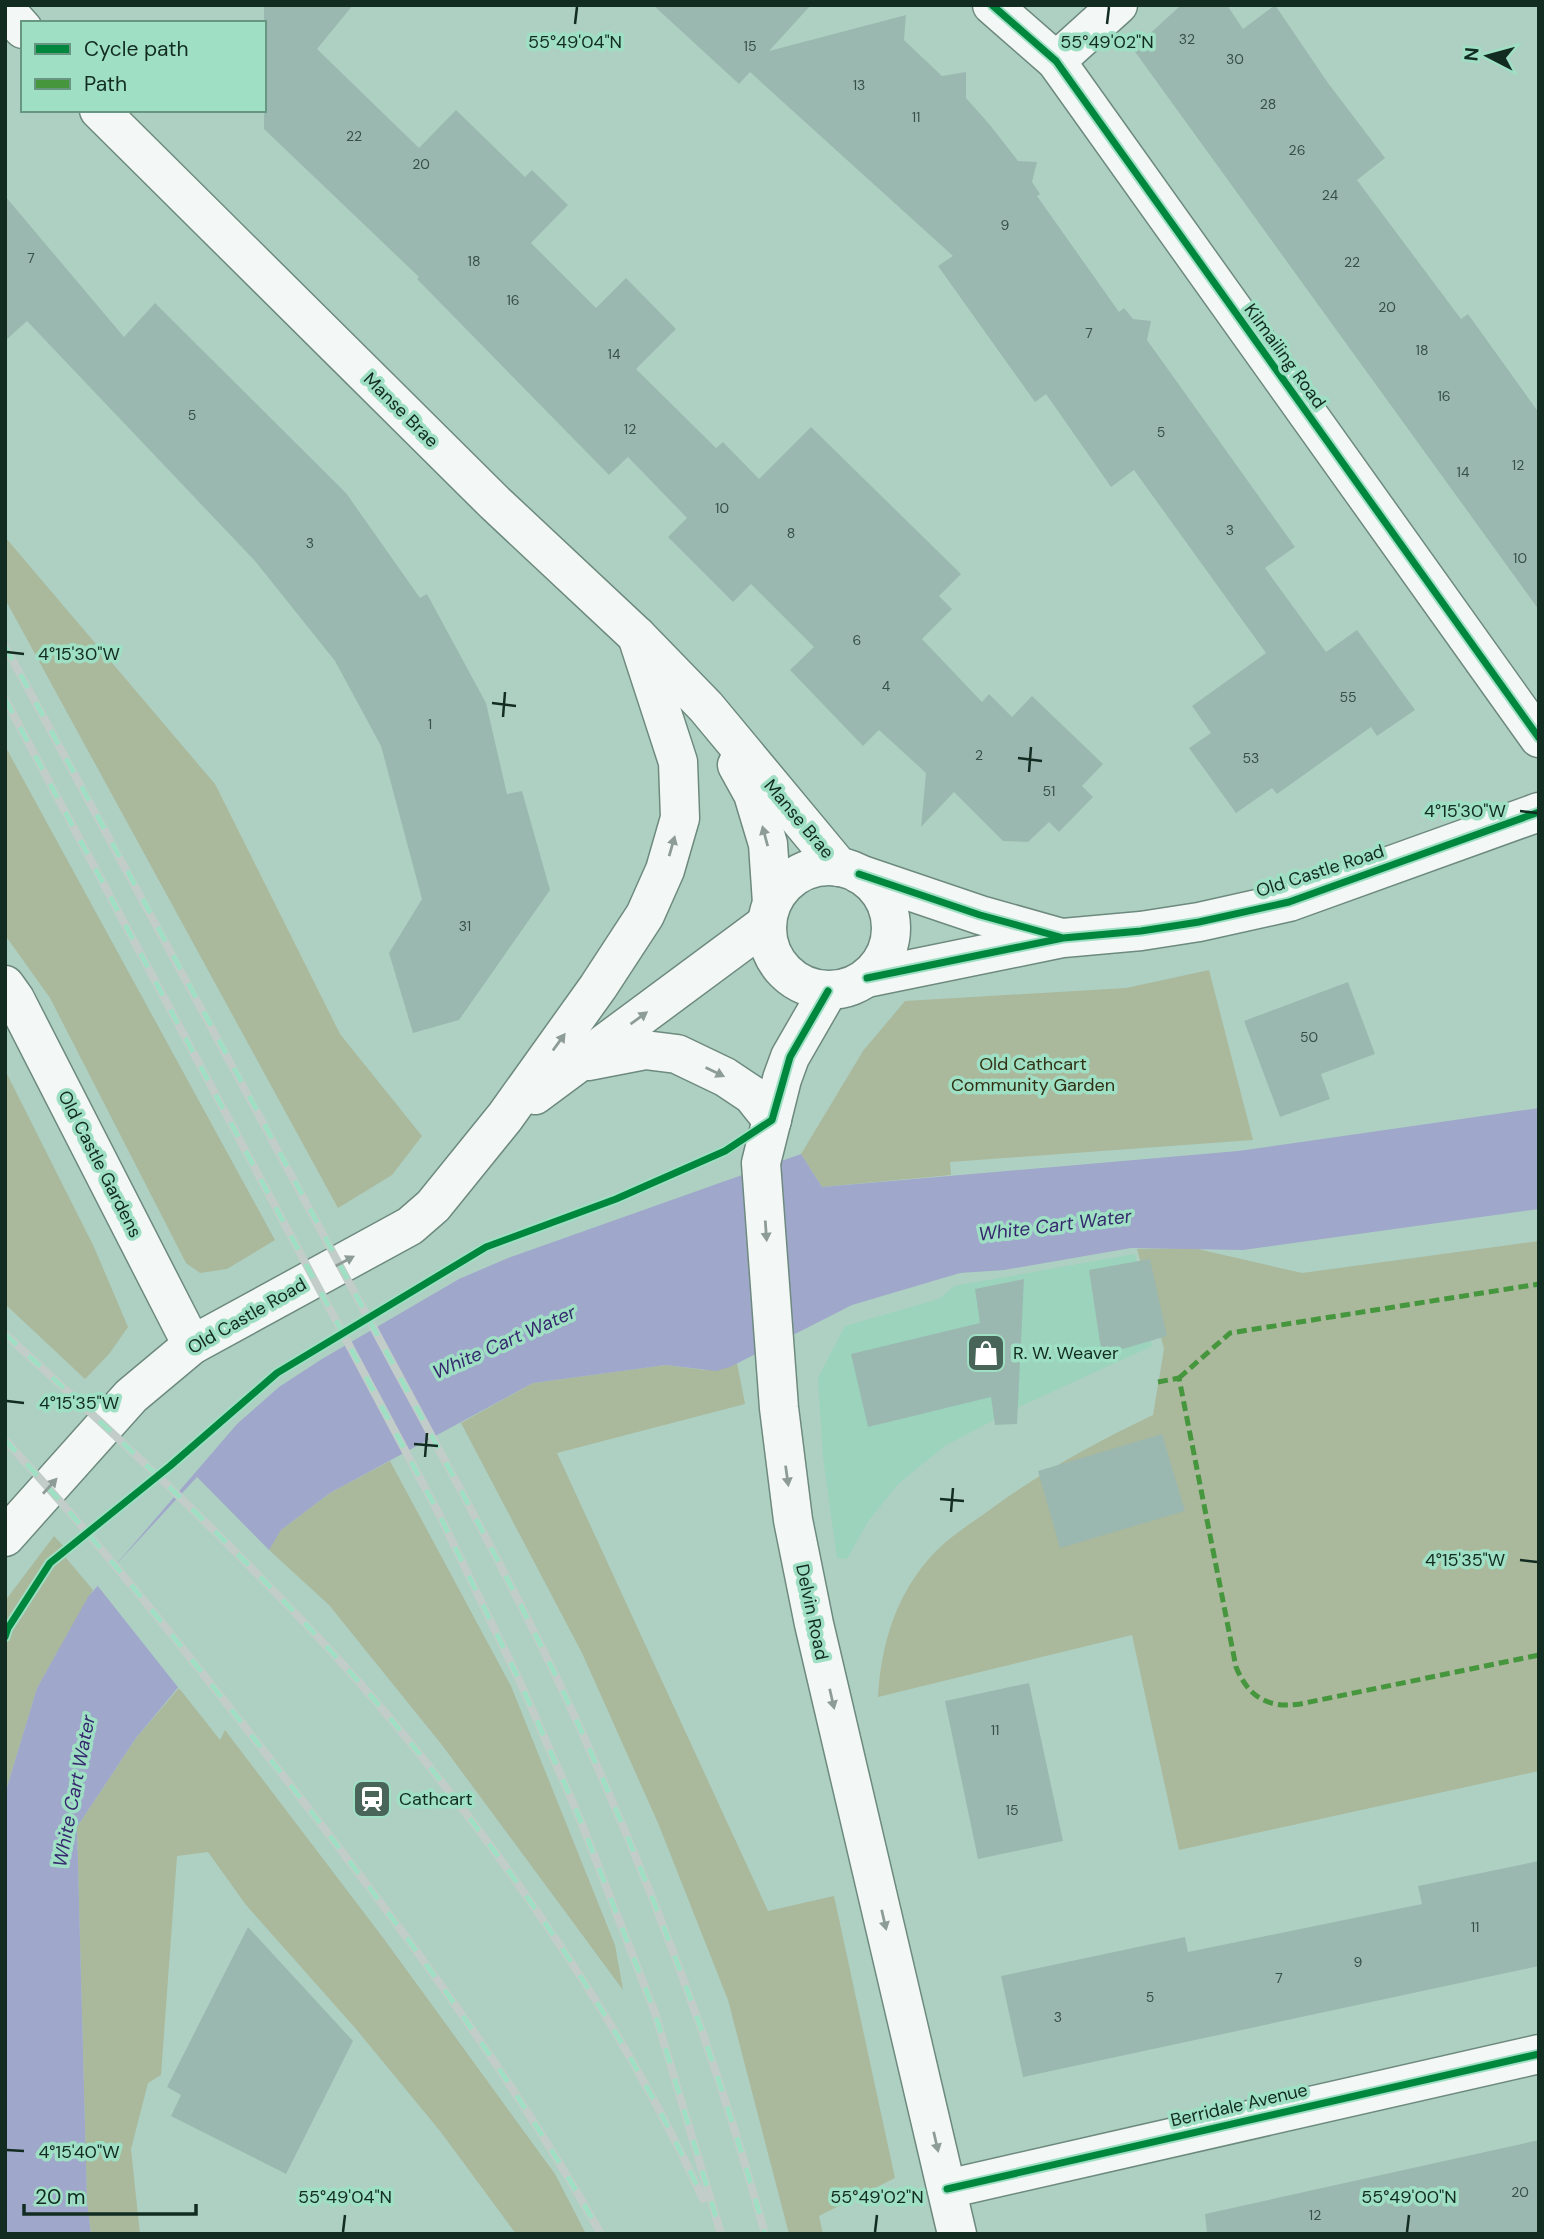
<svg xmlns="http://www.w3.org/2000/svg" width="1544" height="2239" viewBox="0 0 1544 2239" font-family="'DM Sans',sans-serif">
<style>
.built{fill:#9bd3bc}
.green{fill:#aab89c}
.water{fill:#9fa7ca}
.pier{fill:#aed0c2}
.building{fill:#9bb8b0}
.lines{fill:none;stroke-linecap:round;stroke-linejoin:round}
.street-casing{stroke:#6e8a7f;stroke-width:41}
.secondary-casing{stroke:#6e8a7f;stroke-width:41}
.street{stroke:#f3f8f6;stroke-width:38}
.secondary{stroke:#f3f8f6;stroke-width:38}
.rail-casing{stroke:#c2ccc8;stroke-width:8}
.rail{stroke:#9fdfc4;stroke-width:5;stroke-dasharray:16;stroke-linecap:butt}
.quiet{stroke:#46963e;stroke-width:5;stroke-dasharray:10 5;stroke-linecap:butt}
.cycleway-casing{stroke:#9fdfc4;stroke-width:11}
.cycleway{stroke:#00873e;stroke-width:7}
.oneway{fill:#8e9c97}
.ticks{fill:none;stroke:#122c22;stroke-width:2.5}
.labels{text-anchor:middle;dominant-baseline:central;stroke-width:7;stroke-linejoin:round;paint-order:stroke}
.number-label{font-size:14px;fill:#355046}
.street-label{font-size:18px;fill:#122c22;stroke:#9fdfc4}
.park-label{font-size:18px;fill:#313013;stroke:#9fdfc4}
.poi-label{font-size:18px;fill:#122c22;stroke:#9fdfc4;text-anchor:start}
.water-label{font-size:19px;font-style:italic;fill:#362a6f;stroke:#9fdfc4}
.ticks-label{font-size:18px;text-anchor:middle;fill:#122c22;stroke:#9fdfc4;stroke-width:7;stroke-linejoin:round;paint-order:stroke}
</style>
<rect width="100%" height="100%" fill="#aed0c2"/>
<!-- built -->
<polygon class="built" points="1135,1254 1152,1346 1023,1405 946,1445 898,1484 867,1523 847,1559 837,1558 823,1457 818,1378 845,1326 939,1299 954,1286"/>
<!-- green -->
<g class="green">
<polygon points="5,537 215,784 340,1034 422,1136 392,1175 338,1208 5,599"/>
<polygon points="5,746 275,1240 227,1269 200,1273 186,1263 50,998 5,935"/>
<polygon points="1209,970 1253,1140 950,1162 951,1175 822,1187 801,1154 863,1051 905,1001 1126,988"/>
<polygon points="5,1070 94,1247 128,1327 109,1354 85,1379 5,1304"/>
<path d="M 1539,1241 L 1539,1771 L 1179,1850 L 1132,1635 L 878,1697 C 881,1643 897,1591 936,1551 C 953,1534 976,1520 995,1506 C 1046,1469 1097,1442 1153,1415 L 1164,1349 L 1137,1249 L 1193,1248 L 1302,1273 Z"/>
<polygon points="737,1363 745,1404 557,1453 768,1911 834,1896 895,2178 819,2216 823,2234 789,2234 728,2000 658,1823 582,1653 461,1423 533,1383 666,1365 704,1370 730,1367"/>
<polygon points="390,1461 511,1686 615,1945 623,1990 442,1745 329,1605 268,1549 281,1530 330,1493"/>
<polygon points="54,1536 70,1553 66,1558 93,1590 37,1688 5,1794 5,1601"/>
<polygon points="179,1688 220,1740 225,1730 384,1939 555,2174 586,2234 516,2234 440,2131 356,2029 246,1905 208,1852 177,1856 161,2075 148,2083 131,2149 140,2234 91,2234 87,2202 77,1827 136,1738"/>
</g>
<!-- water -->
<polygon class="water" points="1539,1108 1539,1209 1243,1250 1131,1248 1004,1270 960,1273 852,1305 730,1367 716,1371 666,1365 533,1383 330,1493 281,1530 210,1649 136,1738 77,1827 87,2202 91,2234 5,2234 5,1794 37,1688 88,1597 237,1424 279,1387 322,1359 459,1279 508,1258 801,1154 822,1187 1238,1151"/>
<!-- pier -->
<polygon class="pier" points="197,1477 271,1552 247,1598 213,1651 181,1691 97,1585"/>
<!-- building -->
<g class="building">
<polygon points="264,5 353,5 317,49 419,148 456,110 525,177 532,170 568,205 531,243 596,308 626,278 676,329 636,369 716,448 723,442 759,479 811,427 961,574 939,596 952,609 922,639 982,702 989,694 1012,717 1032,696 1103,764 1082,786 1093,797 1059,832 1049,822 1028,842 1003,841 954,792 921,827 926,773 879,730 863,746 790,670 814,647 751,584 733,602 668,537 687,518 628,457 609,475 417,279 419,277 264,129"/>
<polygon points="653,5 811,5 769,51 906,15 904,40 942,76 966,72 966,98 990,125 1018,161 1037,162 1032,182 1040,194 1037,196 1119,312 1124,308 1133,319 1151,321 1147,340 1295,547 1265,568 1326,652 1357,630 1415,710 1377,736 1371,727 1277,794 1272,788 1236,813 1189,748 1211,733 1192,706 1266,653 1134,470 1111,487 1046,394 1035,402 938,266 953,256 750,72 739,84"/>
<polygon points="1181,5 1227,5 1243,29 1275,5 1328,83 1385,158 1357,180 1461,319 1468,314 1539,413 1539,610 1133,49"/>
<polygon points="5,196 124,337 155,303 346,493 420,598 427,594 486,703 507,794 522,791 550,890 459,1020 413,1033 389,953 422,899 381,746 335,661 255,561 27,321 5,341"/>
<polygon points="1348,982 1375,1054 1321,1074 1330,1099 1280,1117 1244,1021"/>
<polygon points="1150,1259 1167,1336 1102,1355 1089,1270"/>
<polygon points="1024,1279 1017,1424 995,1425 991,1397 868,1427 851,1354 980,1323 975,1289"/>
<polygon points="1162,1434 1185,1511 1060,1548 1038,1471"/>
<polygon points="1029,1683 1063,1841 978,1859 945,1701"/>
<polygon points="1539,1861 1539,1966 1023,2077 1001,1976 1185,1937 1188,1952 1422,1904 1418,1886"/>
<polygon points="248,1927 353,2041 286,2174 171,2116 181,2095 167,2087"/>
<polygon points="1539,2140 1539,2234 1207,2234 1205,2214"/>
</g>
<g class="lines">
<defs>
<g id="street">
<polyline points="992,5 1056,61 1539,738"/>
<polyline points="1056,61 1118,5"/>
<polyline points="5,985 15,999 192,1345"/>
<polyline points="947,2189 1539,2054"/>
</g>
<g id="secondary">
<polyline points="5,9 23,29"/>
<polyline points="99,110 495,503 637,636 706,707 839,867"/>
<polyline points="737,765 753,794 768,844 772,903"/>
<circle cx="829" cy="928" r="62"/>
<polyline points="859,874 980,915 1058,937"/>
<polyline points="867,978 1063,938 1141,931 1199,922 1289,902 1539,812"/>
<polyline points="828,991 790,1057 782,1079 761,1163 779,1408 793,1520 814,1624 957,2234"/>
<polyline points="588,1061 645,1050 677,1054 725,1077 752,1095 772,1120"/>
<polyline points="535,1095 767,923"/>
<polyline points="5,1537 131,1396 192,1345 410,1226 433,1206 505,1117 598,987 645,915 665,870 680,818 678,762 637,636"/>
</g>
</defs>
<!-- street casing -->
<use href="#street" class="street-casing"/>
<!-- secondary casing -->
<use href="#secondary" class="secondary-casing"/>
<!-- street -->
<use href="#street" class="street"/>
<!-- secondary -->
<use href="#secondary" class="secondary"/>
<defs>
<g id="rail">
<path d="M 5,646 C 128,872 251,1098 372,1325 C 433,1439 496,1553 553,1670 C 639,1851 712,2040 765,2234"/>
<polyline points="5,699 439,1514 521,1684 580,1819 655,2013 721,2234"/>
<path d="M 5,1334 C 120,1439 234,1545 339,1660 C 395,1721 446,1786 495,1852 C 575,1962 647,2075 703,2199"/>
<path d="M 5,1440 C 105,1548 195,1663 285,1778 C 399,1924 510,2072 601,2234"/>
</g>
</defs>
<!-- rail casing -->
<use href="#rail" class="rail-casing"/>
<!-- rail -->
<use href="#rail" class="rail"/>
<!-- quiet -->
<g class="quiet">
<polyline points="1179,1378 1230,1333 1539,1284"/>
<path d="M 1158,1382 L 1179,1378 L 1236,1667 C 1248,1696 1267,1709 1300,1704 L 1539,1655"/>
</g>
<defs>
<g id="cycleway">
<polyline points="992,5 1056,61 1539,738"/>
<polyline points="859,874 980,915 1060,937"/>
<polyline points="867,978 1063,938 1141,931 1199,922 1289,902 1539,812"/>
<polyline points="5,1637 8,1628 50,1563 170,1466 277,1373 486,1247 616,1199 725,1151 772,1120 790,1057 828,991"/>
<polyline points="947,2189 1539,2054"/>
</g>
</defs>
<!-- cycleway casing -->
<use href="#cycleway" class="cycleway-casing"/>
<!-- cycleway -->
<use href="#cycleway" class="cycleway"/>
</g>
<!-- one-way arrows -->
<defs><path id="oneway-solid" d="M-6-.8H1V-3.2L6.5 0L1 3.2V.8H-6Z" transform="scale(1.75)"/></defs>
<g class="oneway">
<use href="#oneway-solid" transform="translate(765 836) rotate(-105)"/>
<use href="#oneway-solid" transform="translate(672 846) rotate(-74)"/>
<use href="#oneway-solid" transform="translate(639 1018) rotate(-36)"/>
<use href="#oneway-solid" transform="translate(559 1042) rotate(-54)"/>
<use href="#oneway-solid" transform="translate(715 1072) rotate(26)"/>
<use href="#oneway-solid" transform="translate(766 1231) rotate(86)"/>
<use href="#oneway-solid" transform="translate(345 1261) rotate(-28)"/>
<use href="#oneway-solid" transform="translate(787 1476) rotate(82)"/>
<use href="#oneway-solid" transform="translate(50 1486) rotate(-48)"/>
<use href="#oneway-solid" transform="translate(832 1699) rotate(77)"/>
<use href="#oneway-solid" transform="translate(884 1920) rotate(77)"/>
<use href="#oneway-solid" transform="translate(936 2142) rotate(77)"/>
</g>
<!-- ticks -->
<path class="ticks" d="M 575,24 L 577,7M 1107,24 L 1109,7M 7,652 L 24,654M 492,703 L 516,706M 503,717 L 505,692M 1018,758 L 1042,761M 1029,772 L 1031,747M 1520,811 L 1537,813M 7,1401 L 24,1403M 414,1444 L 438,1446M 425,1457 L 427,1433M 940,1499 L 964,1501M 951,1512 L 953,1488M 1520,1560 L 1537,1562M 7,2150 L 24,2151M 343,2232 L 345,2215M 875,2232 L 877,2215M 1407,2232 L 1409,2215"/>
<!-- icons -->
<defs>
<symbol id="shop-square" viewBox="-11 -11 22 22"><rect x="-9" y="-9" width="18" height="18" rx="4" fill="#49655a" stroke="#9fdfc4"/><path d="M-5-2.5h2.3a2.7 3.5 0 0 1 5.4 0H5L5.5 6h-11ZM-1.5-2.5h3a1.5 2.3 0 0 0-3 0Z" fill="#fff"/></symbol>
<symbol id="station-square" viewBox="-11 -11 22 22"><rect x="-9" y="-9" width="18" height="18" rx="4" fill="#49655a" stroke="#9fdfc4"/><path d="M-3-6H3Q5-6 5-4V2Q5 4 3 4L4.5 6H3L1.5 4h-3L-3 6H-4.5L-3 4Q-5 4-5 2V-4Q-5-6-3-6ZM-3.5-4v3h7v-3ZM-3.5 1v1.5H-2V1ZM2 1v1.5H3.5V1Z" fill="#fff"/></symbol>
</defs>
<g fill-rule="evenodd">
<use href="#shop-square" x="964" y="1331" width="44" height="44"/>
<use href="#station-square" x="350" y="1777" width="44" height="44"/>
</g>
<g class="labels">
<!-- number labels -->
<g class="number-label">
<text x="1187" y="39">32</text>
<text x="750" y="46">15</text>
<text x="1235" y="59">30</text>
<text x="859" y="85">13</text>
<text x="1268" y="104">28</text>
<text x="916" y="117">11</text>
<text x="354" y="136">22</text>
<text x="1297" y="150">26</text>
<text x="421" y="164">20</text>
<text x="1330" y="195">24</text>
<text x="1005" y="225">9</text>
<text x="31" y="258">7</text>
<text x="474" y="261">18</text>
<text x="1352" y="262">22</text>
<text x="513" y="300">16</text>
<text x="1387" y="307">20</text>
<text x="1089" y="333">7</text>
<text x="1422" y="350">18</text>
<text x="614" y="354">14</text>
<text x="1444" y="396">16</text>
<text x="192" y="415">5</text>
<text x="630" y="429">12</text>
<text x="1161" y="432">5</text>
<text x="1518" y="465">12</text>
<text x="1463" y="472">14</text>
<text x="722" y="508">10</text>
<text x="1230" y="530">3</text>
<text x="791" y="533">8</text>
<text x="310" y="543">3</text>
<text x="1520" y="558">10</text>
<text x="857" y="640">6</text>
<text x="886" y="686">4</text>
<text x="1348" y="697">55</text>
<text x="430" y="724">1</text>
<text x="979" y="755">2</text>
<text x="1251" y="758">53</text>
<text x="1049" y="791">51</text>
<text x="465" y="926">31</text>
<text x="1309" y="1037">50</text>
<text x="995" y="1730">11</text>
<text x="1012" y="1810">15</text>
<text x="1475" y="1927">11</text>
<text x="1358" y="1962">9</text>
<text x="1279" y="1978">7</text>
<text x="1150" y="1997">5</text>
<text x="1058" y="2017">3</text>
<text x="1520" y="2192">20</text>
<text x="1315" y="2215">12</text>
</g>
<!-- street labels -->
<g class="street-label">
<text transform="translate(1285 356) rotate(54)">Kilmailing Road</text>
<text transform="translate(401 410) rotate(45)">Manse Brae</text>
<text transform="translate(799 819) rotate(50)">Manse Brae</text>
<text transform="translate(1320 871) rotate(-18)">Old Castle Road</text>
<text transform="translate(100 1164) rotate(63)">Old Castle Gardens</text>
<text transform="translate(247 1316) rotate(-30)">Old Castle Road</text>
<text transform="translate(812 1612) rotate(78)">Delvin Road</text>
<text transform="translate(1239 2105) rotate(-13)">Berridale Avenue</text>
</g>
<!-- park labels -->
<g class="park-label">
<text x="1033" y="1064">Old Cathcart<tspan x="1033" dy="21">Community Garden</tspan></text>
</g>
<!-- poi labels -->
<g class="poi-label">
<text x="1013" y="1353">R. W. Weaver</text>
<text x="399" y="1799">Cathcart</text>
</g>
<!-- water labels -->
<g class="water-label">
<text transform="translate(1055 1225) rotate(-7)">White Cart Water</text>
<text transform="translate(504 1342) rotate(-24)">White Cart Water</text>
<text transform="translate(74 1791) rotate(-79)">White Cart Water</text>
</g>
</g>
<g class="ticks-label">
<text x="575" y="48">55°49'04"N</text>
<text x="1107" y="48">55°49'02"N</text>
<text x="79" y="660">4°15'30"W</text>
<text x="1465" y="817">4°15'30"W</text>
<text x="79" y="1409">4°15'35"W</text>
<text x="1465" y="1566">4°15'35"W</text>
<text x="79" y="2158">4°15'40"W</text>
<text x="345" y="2203">55°49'04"N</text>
<text x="877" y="2203">55°49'02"N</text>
<text x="1409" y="2203">55°49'00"N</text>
</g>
<!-- border -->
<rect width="1544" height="2239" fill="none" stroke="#122c22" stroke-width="14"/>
<!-- legend -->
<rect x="21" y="21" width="245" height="91" fill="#9fdfc4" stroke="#679783" stroke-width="2"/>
<rect x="35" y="44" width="35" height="10" fill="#00873e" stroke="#679783" stroke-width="2"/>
<text x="84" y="56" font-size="21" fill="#122c22">Cycle path</text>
<rect x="35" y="79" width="35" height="10" fill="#46963e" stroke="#679783" stroke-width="2"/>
<text x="84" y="91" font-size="21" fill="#122c22">Path</text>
<!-- north arrow -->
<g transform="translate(1488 56) rotate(276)" stroke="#9fdfc4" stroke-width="5" paint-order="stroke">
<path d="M0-5L12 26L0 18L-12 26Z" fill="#122c22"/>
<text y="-10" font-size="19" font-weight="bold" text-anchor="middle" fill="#122c22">N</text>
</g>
<!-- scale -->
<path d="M24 2204v10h172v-10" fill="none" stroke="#122c22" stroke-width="3.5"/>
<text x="35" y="2204" font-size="21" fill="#122c22" stroke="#9fdfc4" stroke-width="5" paint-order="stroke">20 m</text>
</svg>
